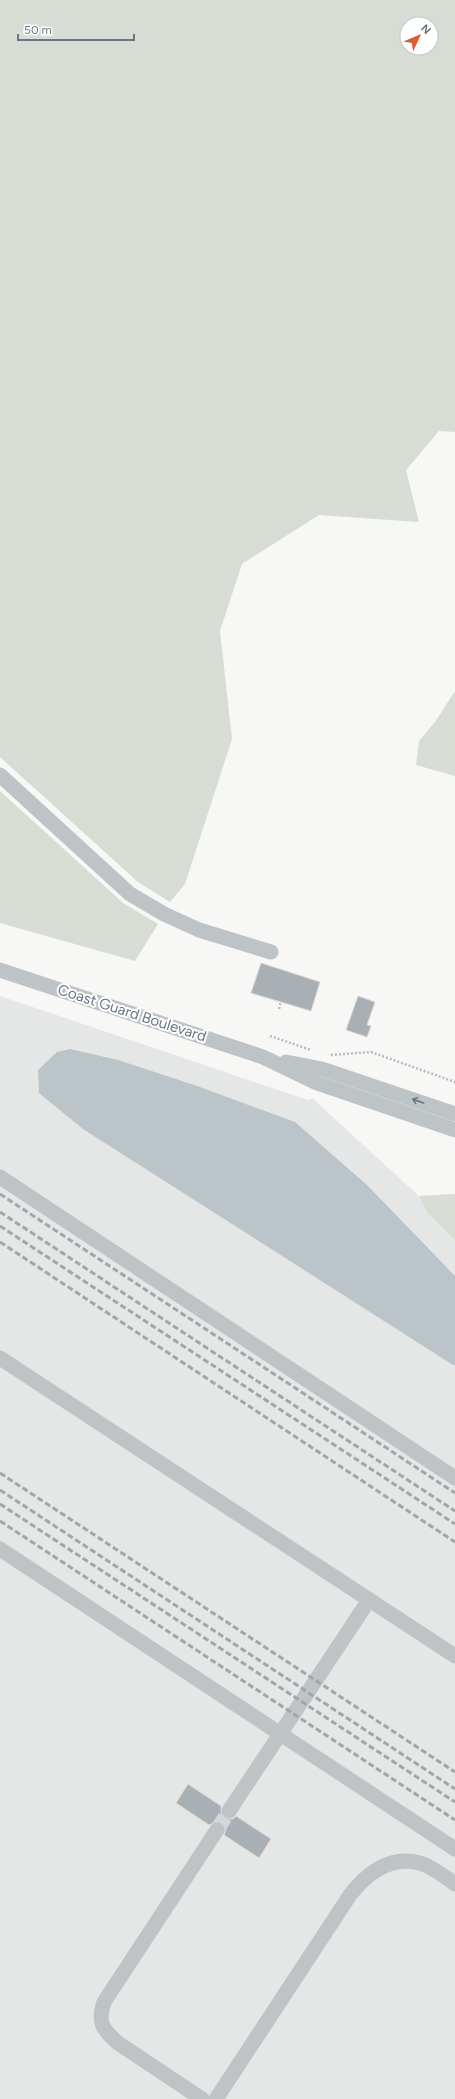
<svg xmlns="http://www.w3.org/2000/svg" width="455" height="2099" viewBox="0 0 455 2099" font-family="Figtree,sans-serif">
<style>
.built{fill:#e5e6e6}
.green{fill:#d7dcd4;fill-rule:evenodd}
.water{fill:#bac4c9}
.building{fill:#a8b0b5;stroke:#d9d9d7}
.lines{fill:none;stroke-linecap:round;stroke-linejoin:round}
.minor-tunnel{stroke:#d3d7d9;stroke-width:15;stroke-dasharray:15 8;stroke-linecap:butt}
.path{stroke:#b9bcbe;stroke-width:2.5;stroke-dasharray:2 2;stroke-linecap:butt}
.minor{stroke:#bec3c6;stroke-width:15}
.rail{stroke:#a0a7ac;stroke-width:3;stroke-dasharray:6 3;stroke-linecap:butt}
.oneway{stroke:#687784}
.labels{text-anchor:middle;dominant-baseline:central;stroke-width:4;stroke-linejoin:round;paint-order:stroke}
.street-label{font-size:15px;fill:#687784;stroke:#fff}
</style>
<rect width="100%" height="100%" fill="#f7f7f5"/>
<!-- built -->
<polygon class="built" points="0,996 308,1100 312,1098 419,1196 455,1194 455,2099 0,2099"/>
<!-- green -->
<g class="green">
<path d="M 0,0 L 455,0 L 455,432 L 439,431 L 406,470 L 419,522 L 319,515 L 242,564 L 220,631 L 232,739 L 185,884 L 170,902 L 138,882 L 0,757 ZM 407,24 L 431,24 L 431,48 L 407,48 Z"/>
<polygon points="455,691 455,776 416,765 419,741 435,722"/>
<polygon points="0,791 123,903 158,924 135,961 0,923"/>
<polygon points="455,1194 455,1240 427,1212 419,1196"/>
</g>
<!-- water -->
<polygon class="water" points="70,1049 118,1060 197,1086 295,1122 367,1185 455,1276 455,1365 453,1365 83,1129 39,1093 38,1070 57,1052"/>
<!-- building -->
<g class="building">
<polygon points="261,963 320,982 311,1011 251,993"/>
<polygon points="358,996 375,1002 367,1025 371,1026 367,1037 346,1030"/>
<polygon points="188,1784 221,1806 221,1815 224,1819 233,1819 236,1816 271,1839 259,1858 224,1835 226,1830 222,1823 217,1821 209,1825 176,1803"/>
</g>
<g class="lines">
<!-- minor-tunnel -->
<polyline class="minor-tunnel" points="217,1830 229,1811"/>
<!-- path -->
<g class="path">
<polyline points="279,1009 281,1001"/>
<polyline points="270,1036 311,1050"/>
<polyline points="331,1055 371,1052 455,1082"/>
</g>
<!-- minor -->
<g class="minor">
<polyline points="0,775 130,894 164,914 199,930 271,952"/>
<polyline points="0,970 263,1057 317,1083 455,1130"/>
<polyline points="286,1062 322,1069 455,1114"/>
<polyline points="0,1177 455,1478"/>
<polyline points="0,1358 455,1656"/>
<polyline points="0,1549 455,1849"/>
<polyline points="229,1811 369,1600"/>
<path d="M 202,2099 L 118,2043 C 103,2030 97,2023 104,2002 L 217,1830"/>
<path d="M 216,2099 L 350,1895 C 368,1872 392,1854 423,1864 C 434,1868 445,1877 455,1884"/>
</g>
<!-- rail -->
<g class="rail">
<polyline points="0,1194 455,1493"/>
<polyline points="0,1212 455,1511"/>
<polyline points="0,1226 455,1524"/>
<polyline points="0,1242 455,1542"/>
<polyline points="0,1473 455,1772"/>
<polyline points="0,1490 455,1789"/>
<polyline points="0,1504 455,1802"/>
<polyline points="0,1521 455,1820"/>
</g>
</g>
<!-- one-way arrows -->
<defs><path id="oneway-shaft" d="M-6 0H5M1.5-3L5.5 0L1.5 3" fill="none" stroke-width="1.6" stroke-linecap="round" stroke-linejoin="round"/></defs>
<use class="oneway" href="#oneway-shaft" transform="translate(418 1101) rotate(-161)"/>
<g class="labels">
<!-- street labels -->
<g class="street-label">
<text transform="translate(132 1013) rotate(18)">Coast Guard Boulevard</text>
</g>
</g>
<!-- north arrow -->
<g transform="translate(419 36) rotate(46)"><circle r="19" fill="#ffffff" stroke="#c3c9ce"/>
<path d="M0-3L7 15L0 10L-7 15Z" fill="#dc5d30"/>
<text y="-6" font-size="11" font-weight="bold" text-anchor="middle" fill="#687784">N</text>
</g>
<!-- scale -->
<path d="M18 34v6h116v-6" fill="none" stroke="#687784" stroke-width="2"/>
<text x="24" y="34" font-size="12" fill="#687784" stroke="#ffffff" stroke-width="3" paint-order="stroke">50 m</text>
</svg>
